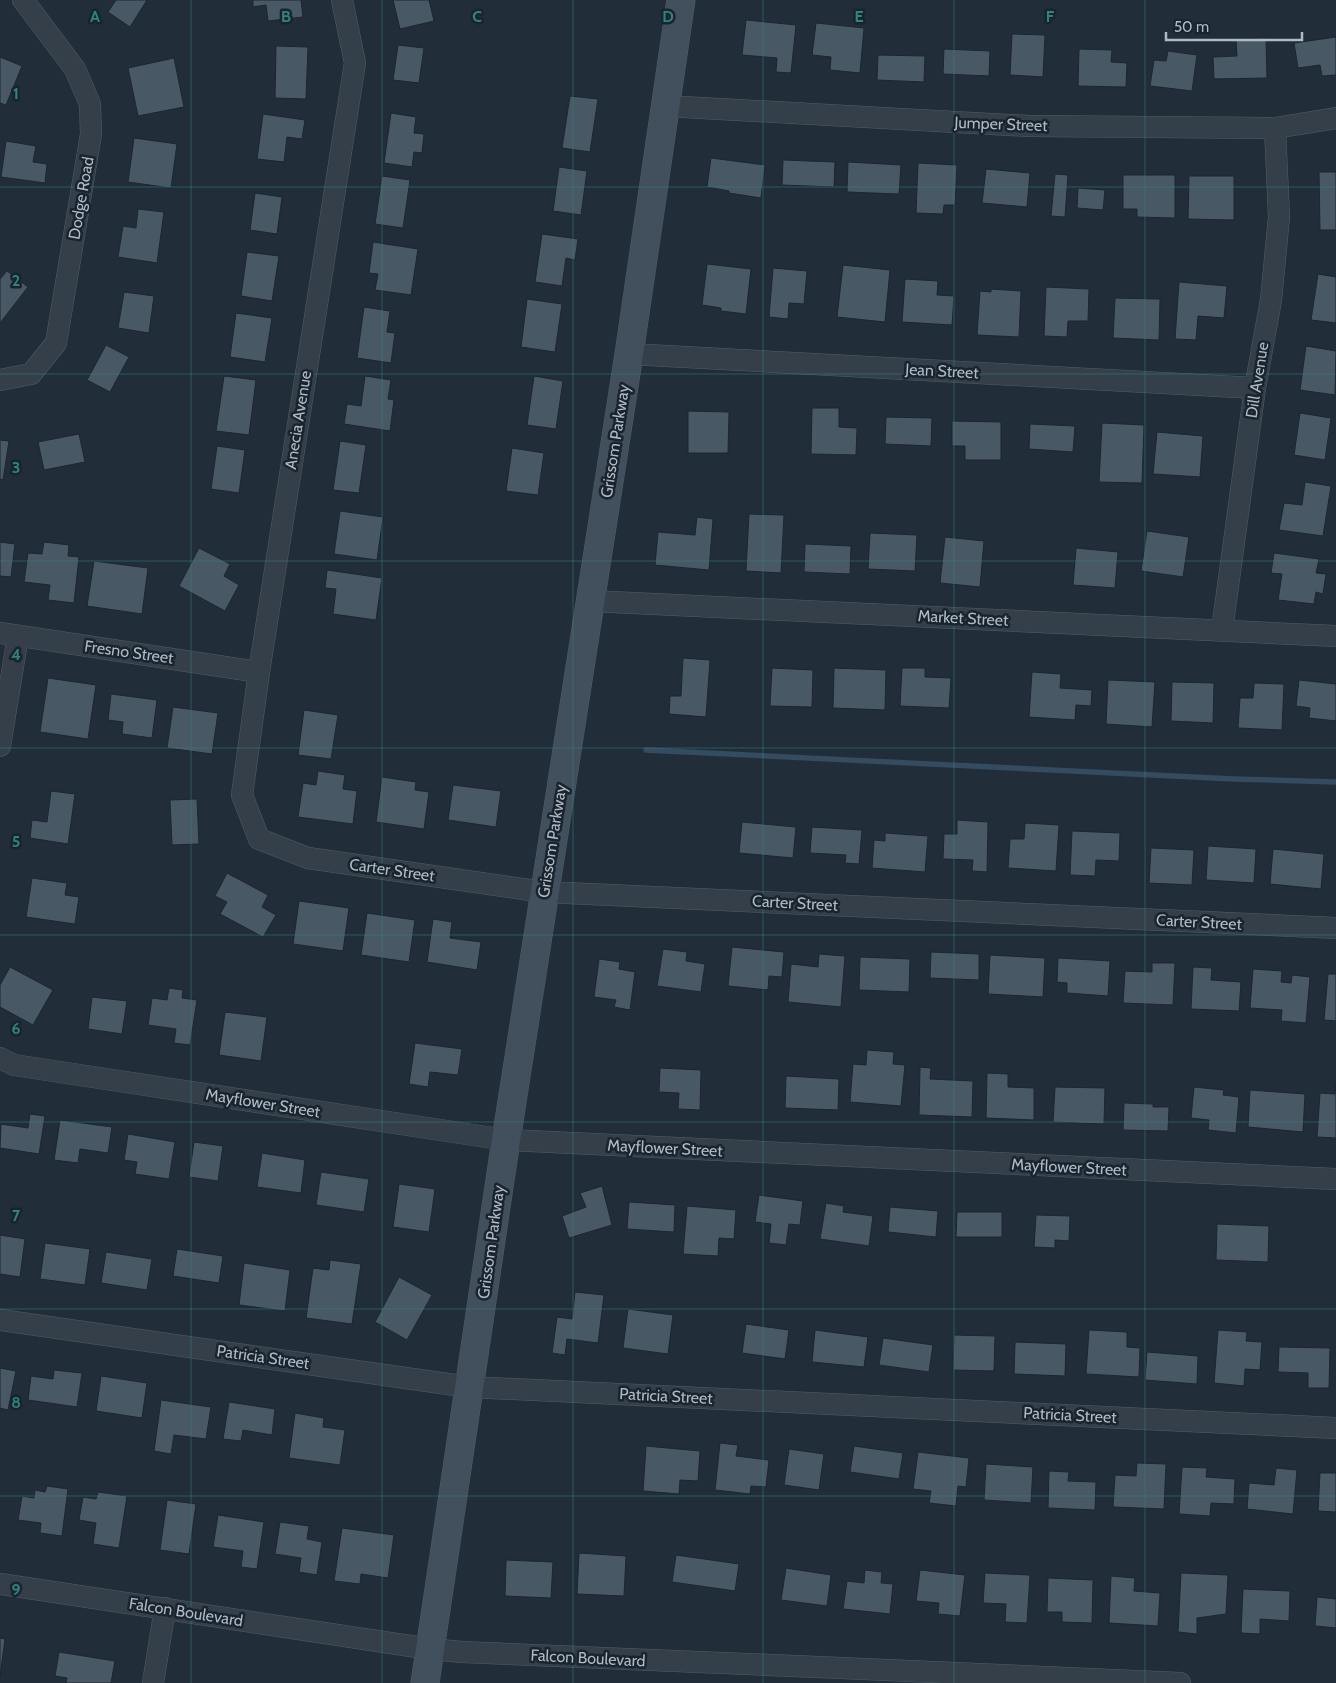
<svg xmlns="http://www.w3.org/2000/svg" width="1336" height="1683" viewBox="0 0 1336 1683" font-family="Cabin,sans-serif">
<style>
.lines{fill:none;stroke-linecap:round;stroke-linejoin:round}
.stream{stroke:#344b60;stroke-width:5.5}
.building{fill:#495865;stroke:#1c2630}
.street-casing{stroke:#525d67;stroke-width:22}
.secondary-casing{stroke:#525d67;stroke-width:29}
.street{stroke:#343f49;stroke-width:21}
.secondary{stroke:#424f5c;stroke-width:28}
.grid{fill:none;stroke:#2f8480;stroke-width:1;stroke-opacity:0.55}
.labels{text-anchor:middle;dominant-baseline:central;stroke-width:5;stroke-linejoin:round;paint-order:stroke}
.street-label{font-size:16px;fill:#afbac6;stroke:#1a242e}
.grid-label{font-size:16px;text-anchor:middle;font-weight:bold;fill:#2f8480;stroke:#1a242e;stroke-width:5;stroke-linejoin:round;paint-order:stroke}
</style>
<rect width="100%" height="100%" fill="#212d39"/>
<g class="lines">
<!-- stream -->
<polyline class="stream" points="646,750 1234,779 1336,782"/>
</g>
<!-- building -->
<g class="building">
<polygon points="116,0 147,0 130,27 108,12"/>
<polygon points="253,0 301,0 303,17 268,21 266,5 253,7"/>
<polygon points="393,0 429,0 434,21 400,29"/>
<polygon points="746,20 796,25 791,73 776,72 777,58 742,55"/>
<polygon points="816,23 864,28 860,73 830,70 831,57 812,55"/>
<polygon points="1012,34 1045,35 1043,77 1010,75"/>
<polygon points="1336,37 1336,75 1322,76 1320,65 1298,68 1294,43"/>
<polygon points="1266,38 1267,78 1214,79 1213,57 1237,56 1236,39"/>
<polygon points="398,45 424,48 419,83 393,80"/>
<polygon points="276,46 308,47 306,99 275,98"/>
<polygon points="944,49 990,51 989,76 943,74"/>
<polygon points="1079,49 1112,50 1111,62 1127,63 1126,87 1078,86"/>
<polygon points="1168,51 1197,55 1192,91 1150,86 1154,60 1166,61"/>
<polygon points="878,55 925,56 924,82 877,80"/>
<polygon points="0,57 22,66 6,105 0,103"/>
<polygon points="174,58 184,107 138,116 128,68"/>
<polygon points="570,96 598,99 590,152 562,148"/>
<polygon points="391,113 416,117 414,133 424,134 422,153 414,152 412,167 384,163"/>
<polygon points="263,114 305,120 302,139 287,137 284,162 257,159"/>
<polygon points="134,138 177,144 171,188 128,182"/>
<polygon points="6,141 36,146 33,162 47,164 45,183 1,177"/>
<polygon points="711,158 765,165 761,198 729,193 729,191 707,187"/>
<polygon points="783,160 835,162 834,187 782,185"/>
<polygon points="848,162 901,165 899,194 847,192"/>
<polygon points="918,163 957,165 955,205 944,205 943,214 916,213"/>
<polygon points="559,167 587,171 581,215 553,211"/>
<polygon points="986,169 1030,173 1027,207 982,203"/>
<polygon points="1319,172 1336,172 1336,230 1320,230"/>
<polygon points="1055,174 1068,175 1065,217 1051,216"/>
<polygon points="1123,175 1175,175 1175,218 1137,217 1137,209 1123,209"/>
<polygon points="382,176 410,180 403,228 375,224"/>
<polygon points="1189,176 1234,176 1234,220 1188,219"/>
<polygon points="1078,188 1105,190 1103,210 1077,208"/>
<polygon points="255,193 282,197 277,234 250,230"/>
<polygon points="138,209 164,212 157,263 118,257 123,226 136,228"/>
<polygon points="542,234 578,239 575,260 566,258 562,286 535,282"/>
<polygon points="373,242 418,249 411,295 375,290 378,274 369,273"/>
<polygon points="247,252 279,256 272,301 241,296"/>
<polygon points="707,264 751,269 746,314 721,311 721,308 702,305"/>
<polygon points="843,265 890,270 885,322 837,317"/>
<polygon points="773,268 807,271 804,304 789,303 788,319 769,317"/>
<polygon points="7,271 28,287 0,323 0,279"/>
<polygon points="1318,274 1336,277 1336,323 1311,320"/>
<polygon points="905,279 938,281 937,295 954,296 952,325 902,322"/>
<polygon points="1179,282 1227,286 1224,318 1198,316 1196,340 1175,339"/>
<polygon points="1046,287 1089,289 1088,321 1068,321 1067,337 1044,336"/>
<polygon points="991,289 1021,291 1019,337 977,335 980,291 991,292"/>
<polygon points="124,292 154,296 149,333 118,328"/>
<polygon points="1115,298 1160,299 1159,340 1113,338"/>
<polygon points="527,299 562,304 555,352 521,347"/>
<polygon points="364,307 390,311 387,332 395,333 391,363 357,358"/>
<polygon points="236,313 272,318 265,362 230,357"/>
<polygon points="106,345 129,357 110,392 87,380"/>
<polygon points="1306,346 1336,351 1335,395 1300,390"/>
<polygon points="224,376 256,380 249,435 216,431"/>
<polygon points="365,376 391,380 388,399 394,400 390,431 344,424 347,404 361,406"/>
<polygon points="534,376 563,381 556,429 527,425"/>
<polygon points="812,408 839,408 839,427 857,428 856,455 811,454"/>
<polygon points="688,411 729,412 728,453 688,453"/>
<polygon points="1300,413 1331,418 1325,460 1294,455"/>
<polygon points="886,417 932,418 931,446 885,444"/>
<polygon points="952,421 1001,422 1001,460 965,460 965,446 952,446"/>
<polygon points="1102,423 1144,425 1142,483 1099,482"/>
<polygon points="1030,424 1075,426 1073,452 1029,449"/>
<polygon points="1157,432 1203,436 1200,477 1153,474"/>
<polygon points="79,434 85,462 44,470 38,442"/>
<polygon points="0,440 9,441 3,480 0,479"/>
<polygon points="340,441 366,445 359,493 333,490"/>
<polygon points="217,446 245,450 239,493 211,489"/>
<polygon points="512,448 544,453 538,495 506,491"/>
<polygon points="1305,482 1331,486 1323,536 1279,530 1284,503 1302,505"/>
<polygon points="340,511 383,517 377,560 334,554"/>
<polygon points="749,514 784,515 781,573 746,571"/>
<polygon points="697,517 713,519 709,570 655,565 658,532 695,535"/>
<polygon points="1147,531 1189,537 1183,577 1141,571"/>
<polygon points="870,533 917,535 915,571 868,569"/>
<polygon points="945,537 984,541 980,587 940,583"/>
<polygon points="0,542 15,544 11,577 0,576"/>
<polygon points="44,542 69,545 68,556 79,557 74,603 48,600 50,585 24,582 28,553 42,554"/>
<polygon points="805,544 851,546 850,574 804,572"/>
<polygon points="199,548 230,564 224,576 239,585 225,611 179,586"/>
<polygon points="1076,548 1118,552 1115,588 1073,585"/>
<polygon points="1274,553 1319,559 1316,573 1326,574 1323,594 1316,592 1314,604 1278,600 1282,574 1271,573"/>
<polygon points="94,561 148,568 142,614 87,606"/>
<polygon points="327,570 382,578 376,620 333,614 336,589 325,588"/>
<polygon points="683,658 710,660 706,717 669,714 670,696 681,696"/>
<polygon points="772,668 813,670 812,707 770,706"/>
<polygon points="834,668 886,670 885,710 833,708"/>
<polygon points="902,668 925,668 925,677 951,678 949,708 900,706"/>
<polygon points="1032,672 1061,674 1060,688 1092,690 1091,706 1076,705 1075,720 1029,717"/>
<polygon points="48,678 96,685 88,739 40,732"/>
<polygon points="1108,680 1155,682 1152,727 1106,724"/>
<polygon points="1299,680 1336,684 1336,721 1309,718 1310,708 1296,706"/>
<polygon points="1172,682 1214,683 1213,723 1171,721"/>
<polygon points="1254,683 1284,684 1282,730 1238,728 1240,698 1253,698"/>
<polygon points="111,694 157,700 152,738 122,734 123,722 108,720"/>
<polygon points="173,707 218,713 212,754 167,748"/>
<polygon points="304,710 338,715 331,759 298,755"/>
<polygon points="318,771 345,775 343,789 357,791 353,824 298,817 303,783 316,785"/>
<polygon points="382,777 416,782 415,790 429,792 424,829 376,822"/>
<polygon points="453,785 501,791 496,827 448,820"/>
<polygon points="51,791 75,794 68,844 30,838 32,820 47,822"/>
<polygon points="197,799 199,844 172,845 170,800"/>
<polygon points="957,820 988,822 987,872 972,871 973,860 943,859 944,834 957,834"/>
<polygon points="742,822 796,827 793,858 739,853"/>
<polygon points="1025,823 1059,825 1056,871 1008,868 1010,839 1024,839"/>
<polygon points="812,827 862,830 859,864 845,863 846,855 810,853"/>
<polygon points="1072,831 1120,833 1119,861 1096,860 1095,876 1070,875"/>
<polygon points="885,833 928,836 925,872 872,868 874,840 885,841"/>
<polygon points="1208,846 1256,849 1254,883 1206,880"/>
<polygon points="1151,848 1194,850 1192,885 1149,883"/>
<polygon points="1273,849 1324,854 1321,889 1270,884"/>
<polygon points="227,873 268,895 262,907 276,915 263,937 220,914 227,902 215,896"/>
<polygon points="32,878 67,883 65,895 79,897 75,924 26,917"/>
<polygon points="299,901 349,908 343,951 293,944"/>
<polygon points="367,913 415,920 409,962 361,955"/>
<polygon points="433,919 452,922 450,938 481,942 477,970 427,962"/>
<polygon points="732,947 784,952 782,977 769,976 768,990 728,986"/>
<polygon points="663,949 687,952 686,961 705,964 701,992 657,986"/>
<polygon points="931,952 979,954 979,980 930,978"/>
<polygon points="819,954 845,956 841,1007 788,1002 791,964 818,967"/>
<polygon points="990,955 1045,958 1043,997 988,994"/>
<polygon points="860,957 910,959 909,992 859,990"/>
<polygon points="1058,958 1110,961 1108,996 1067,993 1067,983 1057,982"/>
<polygon points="599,959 620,962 619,969 635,972 630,1010 614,1007 616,1000 594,997"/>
<polygon points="1152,963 1175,963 1173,1005 1123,1003 1125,971 1152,972"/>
<polygon points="10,967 53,990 33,1025 0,1007 0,985"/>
<polygon points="1193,967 1212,968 1211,980 1241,982 1239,1011 1191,1009"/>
<polygon points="1253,969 1282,971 1281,982 1291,983 1292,975 1310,977 1306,1023 1281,1021 1282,1010 1250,1008"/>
<polygon points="1328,974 1336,974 1336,1021 1324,1020"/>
<polygon points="169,988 183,990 182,998 197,1000 190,1045 174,1043 176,1029 148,1025 152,998 167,1000"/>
<polygon points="92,997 127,1001 122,1034 88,1029"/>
<polygon points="225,1012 267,1017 261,1061 219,1055"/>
<polygon points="415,1043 462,1049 458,1075 430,1072 428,1087 409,1084"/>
<polygon points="867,1050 894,1052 893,1064 905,1065 901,1106 850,1102 853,1064 866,1065"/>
<polygon points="920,1067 931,1068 930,1079 973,1081 972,1117 919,1115"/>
<polygon points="660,1068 701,1070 700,1110 678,1109 679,1093 659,1092"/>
<polygon points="987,1073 1008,1074 1008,1087 1034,1088 1034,1120 986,1118"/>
<polygon points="786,1076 839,1079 838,1110 785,1108"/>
<polygon points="1336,1085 1336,1138 1317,1137 1320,1093 1335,1094"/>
<polygon points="1055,1087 1105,1088 1104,1124 1053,1122"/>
<polygon points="1194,1087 1224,1090 1223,1095 1239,1097 1236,1133 1208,1130 1209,1120 1191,1118"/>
<polygon points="1250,1090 1305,1094 1303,1132 1248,1127"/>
<polygon points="1124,1103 1153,1104 1153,1107 1169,1107 1168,1131 1123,1130"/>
<polygon points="30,1114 45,1116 39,1154 0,1148 1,1124 28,1128"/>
<polygon points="60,1120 112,1127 108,1153 80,1149 78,1163 54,1160"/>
<polygon points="128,1134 175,1142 169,1179 135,1174 137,1162 124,1160"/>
<polygon points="194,1142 223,1146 218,1181 189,1177"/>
<polygon points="262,1153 305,1160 301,1193 257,1187"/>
<polygon points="321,1172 369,1179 364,1212 316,1205"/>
<polygon points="399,1184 435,1189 429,1232 393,1227"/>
<polygon points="602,1186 612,1225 569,1238 562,1216 586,1207 580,1193"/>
<polygon points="759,1195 803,1201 800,1225 789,1224 786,1245 769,1243 771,1224 755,1222"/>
<polygon points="629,1202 675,1205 674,1232 627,1229"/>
<polygon points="826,1203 844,1206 843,1212 873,1216 869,1246 820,1239"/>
<polygon points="687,1206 736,1210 734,1239 719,1238 718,1256 683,1254"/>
<polygon points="890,1207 938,1211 936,1237 888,1232"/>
<polygon points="957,1212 1002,1212 1002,1237 956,1237"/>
<polygon points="1036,1215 1070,1216 1069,1241 1055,1240 1055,1248 1034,1247"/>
<polygon points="1217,1224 1269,1226 1268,1262 1216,1260"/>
<polygon points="0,1235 25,1239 20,1277 0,1274"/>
<polygon points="45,1243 90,1249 85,1285 40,1279"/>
<polygon points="177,1249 223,1256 219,1283 173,1276"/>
<polygon points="106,1252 152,1259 147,1290 101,1283"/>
<polygon points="330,1260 361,1264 352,1324 306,1318 313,1268 329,1270"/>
<polygon points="244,1263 290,1270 285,1311 239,1305"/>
<polygon points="399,1277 432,1295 407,1340 375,1322"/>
<polygon points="575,1292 604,1295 598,1343 567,1339 565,1355 552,1353 557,1317 572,1319"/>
<polygon points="628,1309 673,1315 668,1354 623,1348"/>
<polygon points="746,1324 789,1330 785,1359 742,1353"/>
<polygon points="815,1330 868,1337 864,1367 812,1362"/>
<polygon points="1089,1330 1127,1332 1127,1347 1140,1348 1139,1377 1086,1374"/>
<polygon points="1218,1330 1247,1332 1246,1341 1262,1342 1260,1370 1245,1369 1244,1386 1214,1383"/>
<polygon points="954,1335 995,1336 994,1371 953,1370"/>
<polygon points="883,1338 933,1345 929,1372 879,1365"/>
<polygon points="1015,1342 1066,1344 1065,1376 1014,1374"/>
<polygon points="1279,1347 1330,1348 1329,1388 1308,1388 1308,1373 1278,1372"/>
<polygon points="1147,1352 1198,1356 1197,1384 1145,1380"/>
<polygon points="0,1368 16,1371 8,1410 0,1408"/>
<polygon points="54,1370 82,1373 77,1407 28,1400 31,1376 53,1379"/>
<polygon points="101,1376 147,1383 142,1418 96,1411"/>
<polygon points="161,1400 211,1407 206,1439 174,1435 171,1454 154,1451"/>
<polygon points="229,1402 275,1409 272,1435 243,1430 241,1441 223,1439"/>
<polygon points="295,1413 324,1418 323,1427 345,1430 340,1465 289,1458"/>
<polygon points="720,1443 738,1445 736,1456 769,1460 766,1487 751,1486 750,1494 715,1490"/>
<polygon points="646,1446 700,1451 698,1481 680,1480 679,1494 643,1491"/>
<polygon points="854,1446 903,1453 899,1479 850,1472"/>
<polygon points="789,1449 824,1454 819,1490 784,1485"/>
<polygon points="918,1452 969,1458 966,1487 958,1486 956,1506 929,1503 931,1491 913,1489"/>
<polygon points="1137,1463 1166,1464 1164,1509 1113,1507 1115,1475 1136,1476"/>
<polygon points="986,1464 1033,1467 1031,1503 984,1500"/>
<polygon points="1182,1467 1207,1468 1206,1477 1235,1479 1234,1504 1211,1503 1210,1516 1179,1514"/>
<polygon points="1276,1468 1297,1470 1293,1514 1247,1509 1249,1483 1274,1485"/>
<polygon points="1049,1471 1069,1472 1068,1481 1096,1482 1095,1510 1048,1508"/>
<polygon points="1320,1473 1336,1473 1336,1512 1318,1511"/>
<polygon points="47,1486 68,1489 62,1536 40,1533 41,1523 18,1520 22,1496 34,1498 35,1490 45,1492"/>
<polygon points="98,1492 127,1496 119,1548 93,1544 96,1523 79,1520 83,1497 96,1499"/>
<polygon points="167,1500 196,1504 189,1554 160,1550"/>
<polygon points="218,1515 264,1522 257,1569 241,1567 243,1551 213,1547"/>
<polygon points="280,1522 309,1526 307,1539 322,1542 317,1575 299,1572 301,1558 275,1554"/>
<polygon points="342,1528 394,1535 388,1578 361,1574 360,1584 334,1581"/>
<polygon points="579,1553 626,1556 624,1596 577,1594"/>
<polygon points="676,1555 739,1564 735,1591 672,1582"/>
<polygon points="506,1560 553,1562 551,1598 505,1596"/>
<polygon points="786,1568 831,1575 827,1606 781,1600"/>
<polygon points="865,1570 882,1572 881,1583 893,1584 890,1614 843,1609 847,1581 864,1583"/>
<polygon points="920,1570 965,1575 960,1616 938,1614 939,1603 916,1601"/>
<polygon points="985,1573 1030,1575 1027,1623 1005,1622 1006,1604 983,1603"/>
<polygon points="1181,1573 1228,1575 1226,1614 1197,1618 1197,1634 1178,1632"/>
<polygon points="1111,1576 1135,1578 1134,1591 1160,1593 1158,1626 1109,1623"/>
<polygon points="1048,1578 1093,1580 1092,1623 1062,1622 1062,1612 1047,1612"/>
<polygon points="1243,1589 1290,1591 1289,1621 1260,1619 1260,1634 1241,1633"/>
<polygon points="1317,1597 1336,1599 1336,1628 1315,1626"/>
<polygon points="0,1638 5,1639 0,1677"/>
<polygon points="59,1652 115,1661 111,1683 66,1683 67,1678 55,1676"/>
</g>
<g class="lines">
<defs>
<g id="street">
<polyline points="342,0 355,63 259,672 242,795 259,839 308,858 544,892 1336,928"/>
<polyline points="665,106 1029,126 1275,128 1336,118"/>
<polyline points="629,354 1255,388"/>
<polyline points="0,380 31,374 56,343 91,134 90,104 75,69 23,0"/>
<polyline points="590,601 1336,636"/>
<polyline points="1222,630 1255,388 1271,300 1279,217 1275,128"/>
<polyline points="0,633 259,672"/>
<polyline points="0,746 18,636"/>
<polyline points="0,1058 14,1065 506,1140 1336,1179"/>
<polyline points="0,1320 469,1387 1336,1428"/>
<path d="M 0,1584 L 430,1649 L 462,1652 C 701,1663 941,1671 1180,1683"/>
<polyline points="153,1683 165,1608"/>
</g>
<polyline id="secondary" points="425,1683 506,1140 629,354 681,0"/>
</defs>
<!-- street casing -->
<use href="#street" class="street-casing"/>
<!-- secondary casing -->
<use href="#secondary" class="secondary-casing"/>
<!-- street -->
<use href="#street" class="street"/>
<!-- secondary -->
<use href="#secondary" class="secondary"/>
</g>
<!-- grid -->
<path class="grid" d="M 191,0 L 191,1683M 382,0 L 382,1683M 573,0 L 573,1683M 763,0 L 763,1683M 954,0 L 954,1683M 1145,0 L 1145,1683M 0,187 L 1336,187M 0,374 L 1336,374M 0,561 L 1336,561M 0,748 L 1336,748M 0,935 L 1336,935M 0,1122 L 1336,1122M 0,1309 L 1336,1309M 0,1496 L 1336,1496"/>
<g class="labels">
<!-- street labels -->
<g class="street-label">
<text transform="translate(1001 124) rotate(2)">Jumper Street</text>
<text transform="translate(81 198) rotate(-80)">Dodge Road</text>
<text transform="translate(942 371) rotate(3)">Jean Street</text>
<text transform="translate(1257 380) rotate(-81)">Dill Avenue</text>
<text transform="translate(298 420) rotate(-81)">Anecia Avenue</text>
<text transform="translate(615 441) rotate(-81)">Grissom Parkway</text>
<text transform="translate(963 618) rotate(3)">Market Street</text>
<text transform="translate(129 652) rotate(8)">Fresno Street</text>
<text transform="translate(552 841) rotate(-81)">Grissom Parkway</text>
<text transform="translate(392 870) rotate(8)">Carter Street</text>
<text transform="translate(795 903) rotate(3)">Carter Street</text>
<text transform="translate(1199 922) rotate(3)">Carter Street</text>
<text transform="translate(263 1103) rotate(9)">Mayflower Street</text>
<text transform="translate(665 1148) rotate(3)">Mayflower Street</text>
<text transform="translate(1069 1167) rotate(3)">Mayflower Street</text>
<text transform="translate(491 1242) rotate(-82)">Grissom Parkway</text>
<text transform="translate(263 1357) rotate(8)">Patricia Street</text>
<text transform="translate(666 1396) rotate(3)">Patricia Street</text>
<text transform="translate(1070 1415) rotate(3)">Patricia Street</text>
<text transform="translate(186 1612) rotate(9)">Falcon Boulevard</text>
<text transform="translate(588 1658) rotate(3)">Falcon Boulevard</text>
</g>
</g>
<g class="grid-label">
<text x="95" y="22">A</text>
<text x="286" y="22">B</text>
<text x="477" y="22">C</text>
<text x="668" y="22">D</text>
<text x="859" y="22">E</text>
<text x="1050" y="22">F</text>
<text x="16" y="99">1</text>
<text x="16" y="286">2</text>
<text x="16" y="473">3</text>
<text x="16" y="660">4</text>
<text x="16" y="847">5</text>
<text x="16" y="1034">6</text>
<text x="16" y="1221">7</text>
<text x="16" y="1408">8</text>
<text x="16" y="1595">9</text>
</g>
<!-- scale -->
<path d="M1166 32v8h136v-8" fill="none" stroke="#afbac6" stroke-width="2.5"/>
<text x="1174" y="32" font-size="15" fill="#afbac6" stroke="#1a242e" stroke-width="4" paint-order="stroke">50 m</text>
</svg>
